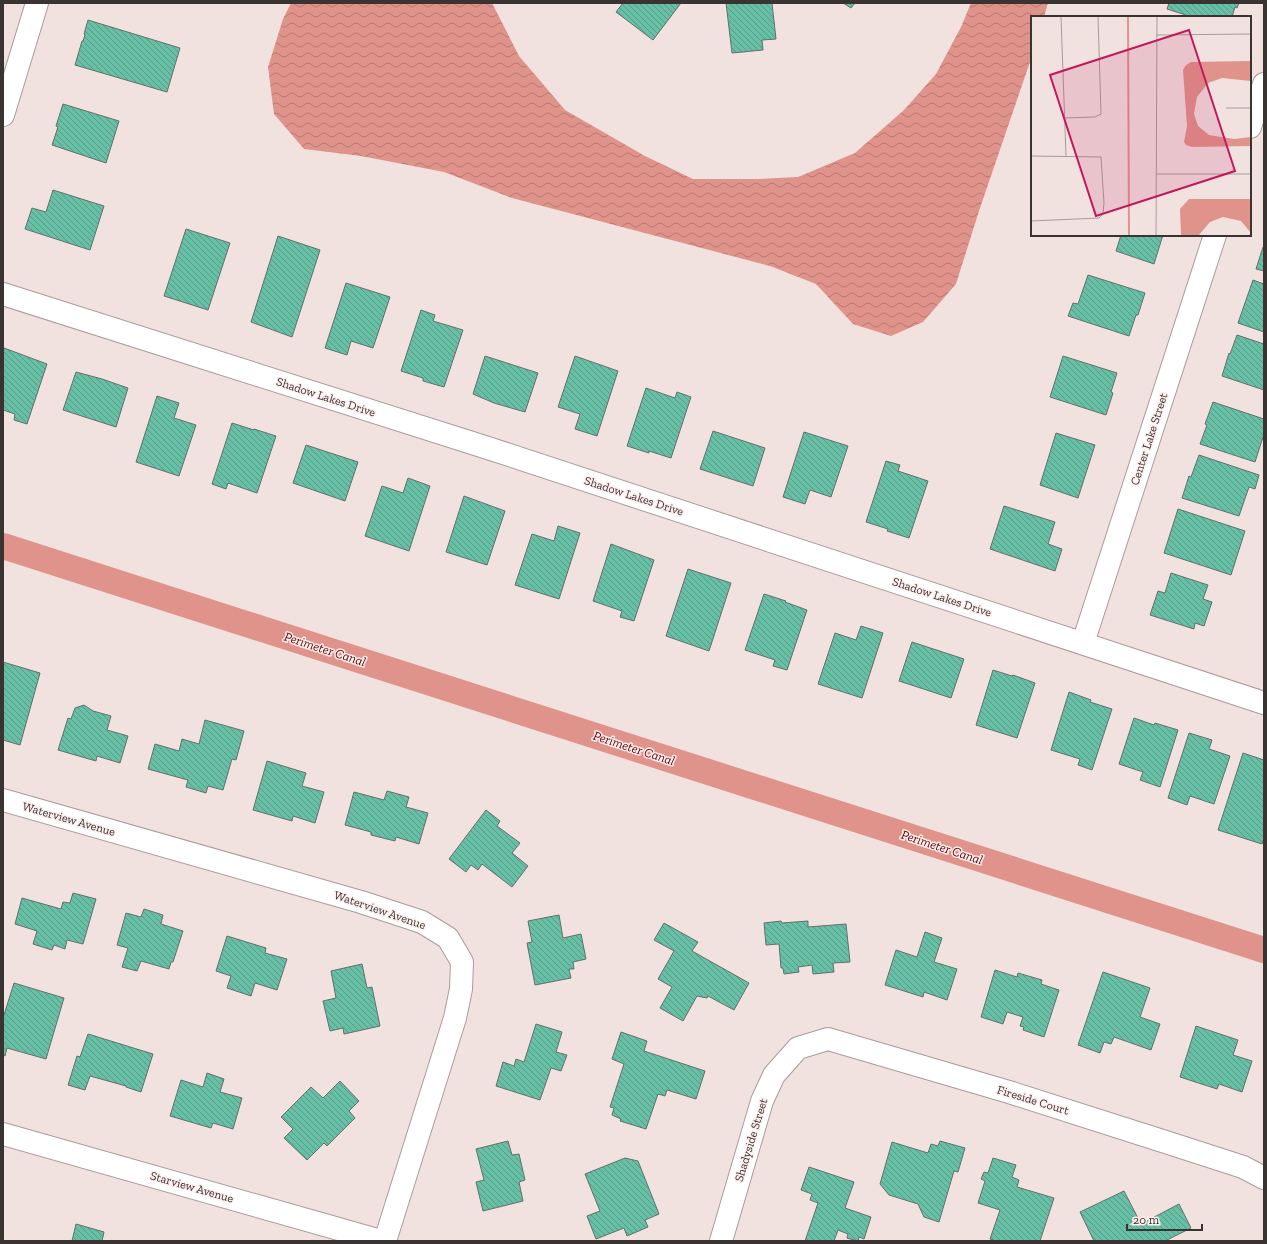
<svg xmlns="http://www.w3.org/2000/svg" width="1267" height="1244" viewBox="0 0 1267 1244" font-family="'Zilla Slab',serif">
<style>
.water{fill:url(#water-waves)}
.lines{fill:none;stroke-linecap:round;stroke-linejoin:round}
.canal{stroke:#e0938b;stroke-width:26}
.building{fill:url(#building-back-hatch);stroke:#636f6b}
.minor-casing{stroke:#aa9c9a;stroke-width:24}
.minor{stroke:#fff;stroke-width:22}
.labels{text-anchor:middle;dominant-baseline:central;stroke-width:3;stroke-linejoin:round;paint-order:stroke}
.street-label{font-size:12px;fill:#393332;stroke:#feefed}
.water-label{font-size:13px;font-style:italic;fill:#5d0004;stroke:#feefed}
.inset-river{fill:none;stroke:#e0938b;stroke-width:2}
.inset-road{fill:none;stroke:#a79c9a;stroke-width:1}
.view{fill:#c2185b;fill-opacity:0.15;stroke:#c2185b;stroke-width:2}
.inset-edge{fill:none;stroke:#393332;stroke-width:2}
</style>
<defs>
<pattern id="water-waves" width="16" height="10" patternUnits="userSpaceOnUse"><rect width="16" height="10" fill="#e0938b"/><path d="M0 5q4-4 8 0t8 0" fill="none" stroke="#b77972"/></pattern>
<pattern id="building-back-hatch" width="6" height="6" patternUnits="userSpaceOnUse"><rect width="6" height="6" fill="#67bfa5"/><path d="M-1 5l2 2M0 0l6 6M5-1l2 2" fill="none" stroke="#569c87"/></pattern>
</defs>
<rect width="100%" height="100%" fill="#f1e2e0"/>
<!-- water -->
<polygon class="water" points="291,3 492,3 519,56 565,110 645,156 693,179 759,179 798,177 855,153 904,110 936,74 961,27 971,3 1048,3 1044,17 1032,17 1032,56 979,211 956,284 923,322 891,336 853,324 816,284 770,266 512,198 444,172 361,156 304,149 274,114 268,67 283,19"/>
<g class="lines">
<!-- canal -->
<polyline class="canal" points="3,546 1264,950"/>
</g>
<!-- building -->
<g class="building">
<polygon points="623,3 681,3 653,40 616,12"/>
<polygon points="726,3 772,3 776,39 762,40 763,50 732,53"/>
<polygon points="843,3 855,3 851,8"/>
<polygon points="1169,3 1239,3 1237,8 1235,7 1232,17 1192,17 1167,9"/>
<polygon points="88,20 180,48 167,92 75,65 82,41 83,41 85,35 84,34"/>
<polygon points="63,104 119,121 106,163 52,145 58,127 56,126"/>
<polygon points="53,190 104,206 90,250 25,229 32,208 46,212"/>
<polygon points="186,229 230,243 208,310 164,296"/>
<polygon points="1121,235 1163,235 1154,264 1116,251"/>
<polygon points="278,236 320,250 292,337 251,322"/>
<polygon points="1263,247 1264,247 1264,271 1256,269"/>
<polygon points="1088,275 1145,293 1138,315 1136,315 1129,336 1068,316 1073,303 1078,304"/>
<polygon points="1253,280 1264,284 1264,332 1238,323"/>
<polygon points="346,283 390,297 373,348 351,341 347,355 325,348"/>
<polygon points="421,310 435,315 433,321 463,330 444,387 423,381 423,378 401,371"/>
<polygon points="1237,335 1264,344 1264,390 1222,376 1229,353 1230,354"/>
<polygon points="4,348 47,364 27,424 14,420 15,414 3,410 3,352"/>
<polygon points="485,356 538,373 525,412 494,403 473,394"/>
<polygon points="575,356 618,371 597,436 575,429 580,414 558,407"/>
<polygon points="1063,356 1117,373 1111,392 1113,393 1106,415 1050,397"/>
<polygon points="76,372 102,379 128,388 116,427 63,410"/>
<polygon points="646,388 675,398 677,392 691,397 671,458 649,451 649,453 627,446"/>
<polygon points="157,396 179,403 174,418 196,425 179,476 136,462"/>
<polygon points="1213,402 1264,419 1264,434 1255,462 1200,444 1207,425 1205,424"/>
<polygon points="232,423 254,430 254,429 276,436 257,493 228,483 226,489 212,484"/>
<polygon points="713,431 765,448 753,486 700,469"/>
<polygon points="804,432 848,446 831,497 810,490 805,504 783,497"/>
<polygon points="1056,433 1095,445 1078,498 1040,485"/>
<polygon points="306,445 358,462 345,501 293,483"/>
<polygon points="1199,455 1259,475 1255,489 1249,487 1239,516 1182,498 1189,476 1191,477"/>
<polygon points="886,461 900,465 898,471 928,481 909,538 887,531 888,529 866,522"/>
<polygon points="408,478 430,486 409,551 365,536 382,486 403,493"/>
<polygon points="464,496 505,511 487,565 446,552"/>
<polygon points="1004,506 1055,522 1048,544 1062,549 1055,571 990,549"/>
<polygon points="1178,509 1245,531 1231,575 1164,553"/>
<polygon points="558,526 580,533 559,599 515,585 532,534 554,541"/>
<polygon points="611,544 654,560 634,621 620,617 622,611 593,601"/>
<polygon points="688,569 731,583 709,651 666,636"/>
<polygon points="1171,573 1208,585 1203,599 1212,602 1204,626 1195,623 1194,629 1150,615 1158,591 1165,593"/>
<polygon points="764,594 786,601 785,602 807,610 787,670 773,666 775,660 745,650"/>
<polygon points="861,626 883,633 862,698 818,684 835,633 856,640"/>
<polygon points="912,642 964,659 951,698 899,681"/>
<polygon points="3,662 40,673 20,745 3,740"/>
<polygon points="993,670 1012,676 1013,675 1035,683 1017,738 976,725"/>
<polygon points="1069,692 1091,700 1090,702 1112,709 1092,770 1078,765 1080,759 1051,750"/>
<polygon points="84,705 93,711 111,716 107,730 128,736 120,763 97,756 96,761 58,750 68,718 71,719 75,708"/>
<polygon points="1134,718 1154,725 1155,723 1178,730 1160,787 1140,780 1143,772 1119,764"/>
<polygon points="205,720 244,731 236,760 232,759 223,790 208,786 206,793 186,787 188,780 148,769 155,744 179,751 182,739 199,744"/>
<polygon points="1189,733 1212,740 1209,749 1230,756 1214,804 1190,796 1187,805 1168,798"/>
<polygon points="1243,753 1264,760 1264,838 1262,844 1218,830"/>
<polygon points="267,761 306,773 302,786 324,792 315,823 293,816 292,821 253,810"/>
<polygon points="387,791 409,797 406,807 428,813 419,844 396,837 395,841 371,835 371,832 345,825 354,792 384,800"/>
<polygon points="486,810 500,821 497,826 520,843 512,853 528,866 512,887 482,864 478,870 471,865 466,872 449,859"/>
<polygon points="73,893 96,899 83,944 67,940 65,949 54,945 52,950 33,944 37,931 15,924 22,898 61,909 63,902 70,903"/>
<polygon points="144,909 163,915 161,924 183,931 173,962 171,962 169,969 141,961 137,971 122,967 128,948 117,945 126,913 141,917"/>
<polygon points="559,915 563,938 581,934 586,959 573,962 574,969 569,969 571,978 535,985 527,943 532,942 528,921"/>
<polygon points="781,921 782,923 808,921 808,927 846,924 850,962 833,963 834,972 813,974 812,965 798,967 799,972 784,974 783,968 781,968 779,944 766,945 764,923"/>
<polygon points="664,923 698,942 692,951 749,983 734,1010 708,996 707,998 697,996 683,1021 660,1008 672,987 658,979 674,951 654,940"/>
<polygon points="925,932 942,938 934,962 957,969 947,1000 924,992 923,997 885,985 896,950 917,957"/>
<polygon points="227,936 266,948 265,953 287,959 277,990 255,983 251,996 227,988 231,976 216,971"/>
<polygon points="362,964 367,988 372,987 380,1026 344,1034 343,1028 330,1031 323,1001 336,998 331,971"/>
<polygon points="995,970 1017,977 1018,973 1042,980 1041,984 1059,990 1044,1037 1023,1030 1024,1027 1020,1026 1023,1017 1007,1012 1003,1024 981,1017"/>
<polygon points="1103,972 1150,988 1140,1017 1160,1024 1151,1050 1114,1037 1111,1044 1104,1042 1100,1053 1078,1045"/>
<polygon points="14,983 64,998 46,1059 7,1048 5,1056 3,1055 3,1018"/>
<polygon points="536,1024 562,1032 556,1052 567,1055 561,1071 551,1068 540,1100 496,1086 503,1062 514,1066 516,1059 524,1062"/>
<polygon points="1196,1026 1238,1040 1233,1055 1252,1061 1242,1092 1219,1084 1217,1089 1180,1077"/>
<polygon points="621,1032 647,1041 644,1051 705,1071 696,1099 667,1090 665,1096 658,1094 646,1129 620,1121 621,1119 612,1115 614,1108 610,1107 624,1064 612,1059"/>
<polygon points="88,1034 153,1054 141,1092 126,1087 126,1086 90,1076 85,1090 68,1085 77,1056 80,1057"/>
<polygon points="207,1073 224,1079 220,1092 242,1098 233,1129 213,1123 211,1128 170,1116 181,1080 203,1087"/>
<polygon points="340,1081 359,1101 349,1111 355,1118 327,1146 324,1143 307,1160 284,1138 293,1129 281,1117 311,1087 323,1098"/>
<polygon points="508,1141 512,1155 519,1154 525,1180 519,1182 523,1201 483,1211 476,1182 484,1180 476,1149"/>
<polygon points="940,1141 965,1148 958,1172 954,1171 939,1222 924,1217 918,1204 889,1195 880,1184 892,1142 928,1153 931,1144 938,1146"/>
<polygon points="625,1158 638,1161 659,1214 645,1220 648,1227 627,1236 624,1228 596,1239 587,1216 600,1211 585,1174"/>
<polygon points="993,1158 1016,1165 1012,1177 1019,1180 1017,1187 1054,1198 1040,1241 996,1241 990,1239 1000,1210 978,1203 985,1181 981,1179 984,1172 988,1173"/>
<polygon points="809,1167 854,1182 845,1208 871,1217 864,1239 859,1237 858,1241 857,1241 847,1238 848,1234 838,1230 834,1241 805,1241 818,1203 810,1200 812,1194 801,1190"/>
<polygon points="1124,1191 1141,1224 1179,1204 1191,1228 1165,1241 1094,1241 1080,1212"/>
<polygon points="76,1224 104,1232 102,1241 72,1241"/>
</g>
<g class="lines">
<defs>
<g id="minor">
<polyline points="3,115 37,3"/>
<polyline points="1250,127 1264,84"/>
<polyline points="3,294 491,449 1264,703"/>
<polyline points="1083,643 1215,235"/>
<polyline points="3,800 361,902 422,922 448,938 462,962 461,989 455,1018 385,1241"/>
<polyline points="3,1134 381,1241"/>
<polyline points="721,1241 762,1101 774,1075 798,1048 828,1039 1009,1092 1175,1145 1243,1167 1264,1178"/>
</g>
</defs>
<!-- minor casing -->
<use href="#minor" class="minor-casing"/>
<!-- minor -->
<use href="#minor" class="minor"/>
</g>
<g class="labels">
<!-- street labels -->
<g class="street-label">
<text transform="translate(326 397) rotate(18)">Shadow Lakes Drive</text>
<text transform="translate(1149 439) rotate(-72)">Center Lake Street</text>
<text transform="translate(634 496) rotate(18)">Shadow Lakes Drive</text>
<text transform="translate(942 597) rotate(18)">Shadow Lakes Drive</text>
<text transform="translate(69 819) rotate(16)">Waterview Avenue</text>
<text transform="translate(380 910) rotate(19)">Waterview Avenue</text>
<text transform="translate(1033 1100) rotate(17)">Fireside Court</text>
<text transform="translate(751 1140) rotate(-73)">Shadyside Street</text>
<text transform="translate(192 1187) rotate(16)">Starview Avenue</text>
</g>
<!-- water labels -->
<g class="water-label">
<text transform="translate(325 649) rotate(18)">Perimeter Canal</text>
<text transform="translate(634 748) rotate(18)">Perimeter Canal</text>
<text transform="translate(942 847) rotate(18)">Perimeter Canal</text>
</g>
</g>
<!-- overview -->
<g transform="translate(1031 16)">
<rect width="220" height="220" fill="#f1e2e0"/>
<path d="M 220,45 L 220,65 L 191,62 L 177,67 L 166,81 L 163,98 L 167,110 L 178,119 L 203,123 L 220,121 L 220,130 L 161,131 L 155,129 L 153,126 L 156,110 L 152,54 L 155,49 L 160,46 ZM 158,183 L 220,183 L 220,217 L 210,205 L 192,201 L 179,206 L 168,219 L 150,219 L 149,193 Z" fill="#e0938b"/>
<path class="inset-river" d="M 97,1 L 98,219"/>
<path class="inset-road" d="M 30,1 L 35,140M 125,19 L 220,18M 195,92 L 220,92M 33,102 L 64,101 L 70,98 L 67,1M 0,140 L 70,141 L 73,187 L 72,198 L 68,202 L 0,205M 125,158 L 220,158M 125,219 L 126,1"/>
<path class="view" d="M 158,14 L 204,155 L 65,200 L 19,59 Z"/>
<rect width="220" height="220" class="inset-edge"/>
</g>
<!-- border -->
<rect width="1267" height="1244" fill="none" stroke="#393332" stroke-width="8"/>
<!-- scale -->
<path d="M1127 1224v6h75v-6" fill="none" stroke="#393332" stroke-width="2"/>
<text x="1133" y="1224" font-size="12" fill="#393332" stroke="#feefed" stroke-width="3" paint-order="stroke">20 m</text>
</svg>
